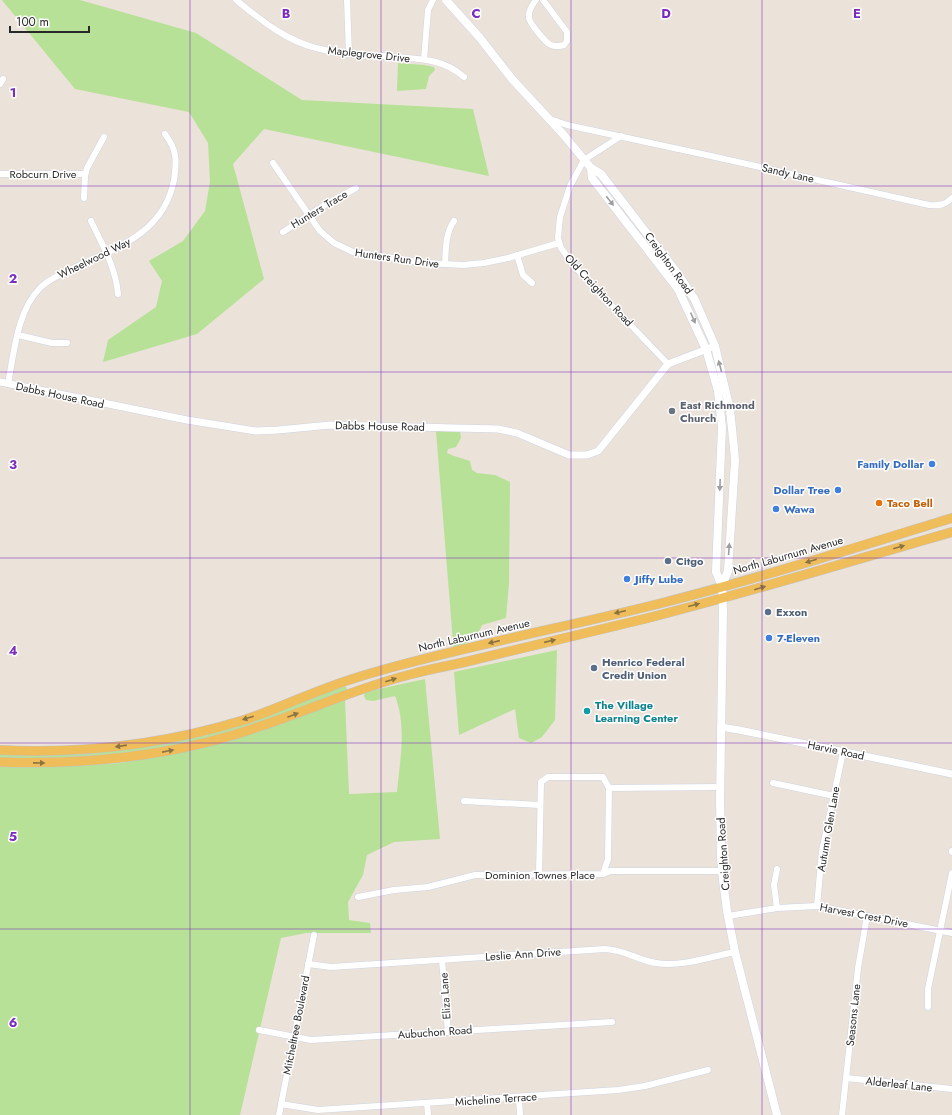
<svg xmlns="http://www.w3.org/2000/svg" width="952" height="1115" viewBox="0 0 952 1115" font-family="Jost,sans-serif">
<style>
.green{fill:#b7e196}
.lines{fill:none;stroke-linecap:round;stroke-linejoin:round}
.minor-casing{stroke:#cfd4e1;stroke-width:7}
.tertiary-casing{stroke:#cfd4e1;stroke-width:8}
.secondary-casing{stroke:#cfd4e1;stroke-width:9}
.primary-casing{stroke:#c3c3c3;stroke-width:10}
.minor{stroke:#fff;stroke-width:6}
.tertiary{stroke:#fff;stroke-width:7}
.secondary{stroke:#fff;stroke-width:8}
.primary{stroke:#efbe5b;stroke-width:9}
.oneway{fill:#9e9e9e}
.oneway2{fill:#8c7342}
.grid{fill:none;stroke:#7b2cbf;stroke-width:1;stroke-opacity:0.55}
.worship-dot{fill:#6b7280;stroke:#fff;stroke-width:1.5}
.shop-dot{fill:#3f7fe0;stroke:#fff;stroke-width:1.5}
.food-dot{fill:#e8710a;stroke:#fff;stroke-width:1.5}
.service-dot{fill:#5c6f8a;stroke:#fff;stroke-width:1.5}
.culture-dot{fill:#0f9aa8;stroke:#fff;stroke-width:1.5}
.labels{text-anchor:middle;dominant-baseline:central;stroke-width:3;stroke-linejoin:round;paint-order:stroke}
.street-label{font-size:11px;fill:#282828;stroke:#fff}
.worship-label{font-size:11px;font-weight:bold;fill:#5b616d;stroke:#fff;text-anchor:start}
.shop-label{font-size:11px;font-weight:bold;fill:#366cbe;stroke:#fff;text-anchor:start}
.food-label{font-size:11px;font-weight:bold;fill:#c56008;stroke:#fff;text-anchor:start}
.service-label{font-size:11px;font-weight:bold;fill:#4e5e75;stroke:#fff;text-anchor:start}
.culture-label{font-size:11px;font-weight:bold;fill:#0d838f;stroke:#fff;text-anchor:start}
.grid-label{font-size:13px;text-anchor:middle;font-weight:bold;fill:#7b2cbf;stroke:#fff;stroke-width:3;stroke-linejoin:round;paint-order:stroke}
</style>
<rect width="100%" height="100%" fill="#ebe2da"/>
<!-- green -->
<g class="green">
<polygon points="2,0 80,0 196,33 302,100 473,109 489,176 264,129 233,164 264,279 197,334 103,362 108,340 156,307 162,281 149,261 183,241 205,211 210,182 208,143 189,112 75,89"/>
<polygon points="398,63 424,65 434,67 435,70 429,76 426,89 397,91"/>
<path d="M 436,431 L 460,431 L 461,438 L 456,447 L 448,449 L 447,453 L 454,456 L 470,461 L 472,470 L 477,473 L 495,475 L 510,482 L 509,583 L 506,618 L 482,625 C 476,639 468,645 453,647 L 453,642 Z"/>
<polygon points="557,650 555,720 542,737 531,743 519,738 515,709 459,735 454,672"/>
<path d="M 425,679 L 440,839 L 394,842 L 367,855 L 363,875 L 348,902 L 349,920 L 370,923 L 371,933 L 306,933 L 281,938 L 240,1115 L 0,1115 L 0,765 L 75,766 L 121,763 L 166,755 L 345,699 L 349,794 L 397,792 C 400,760 407,726 395,696 L 373,701 L 366,700 L 364,696 L 365,692 Z"/>
<polygon points="342,686 346,687 347,689 346,691 249,727 167,748 89,758 0,759 0,752 161,742"/>
</g>
<g class="lines">
<defs>
<g id="minor">
<path d="M 236,0 C 261,20 285,40 316,48 C 342,55 369,55 395,57 C 421,59 444,59 464,77"/>
<polyline points="347,0 349,54"/>
<path d="M 536,0 C 532,5 528,11 529,18 C 530,24 546,43 551,45 C 555,47 559,46 564,45 L 567,41 L 567,32 L 543,0"/>
<polyline points="424,59 428,10 433,0"/>
<polyline points="0,84 3,79"/>
<path d="M 550,119 L 567,125 L 711,156 L 929,205 C 939,206 945,205 952,198"/>
<polyline points="621,136 584,160 570,186 560,217 558,238 561,248 575,267 668,364"/>
<polyline points="273,163 320,231 334,243 353,252 426,263 463,265 484,263 508,258 559,243"/>
<polyline points="0,174 85,174"/>
<polyline points="84,198 85,176 87,168 104,137"/>
<path d="M 91,221 C 102,244 116,268 118,294"/>
<polyline points="283,232 323,206 356,188"/>
<polyline points="517,255 523,275 532,283"/>
<path d="M 445,264 C 446,249 445,234 454,221"/>
<polyline points="18,335 52,343 67,343"/>
<path d="M 8,384 C 14,353 17,311 40,288 C 50,278 62,274 74,268 C 117,248 164,233 174,180 C 177,160 177,150 165,134"/>
<polyline points="773,783 834,796"/>
<polyline points="464,801 540,805"/>
<polyline points="952,851 952,852"/>
<polyline points="777,869 774,885 777,908"/>
<polyline points="603,874 608,859 609,788"/>
<polyline points="539,875 541,782 548,777 603,777 609,788 720,787"/>
<polyline points="358,897 394,890 428,887 475,875 603,874 610,871 722,871"/>
<polyline points="817,906 822,851 843,752"/>
<polyline points="728,916 777,908 817,906 952,933"/>
<polyline points="442,960 448,1032"/>
<path d="M 308,964 L 331,967 L 605,949 C 626,950 637,960 656,963 C 682,967 709,957 735,952"/>
<polyline points="928,1007 928,989 952,873"/>
<polyline points="259,1030 311,1040 612,1022"/>
<polyline points="846,1078 952,1089"/>
<polyline points="519,1098 520,1115"/>
<polyline points="427,1103 428,1115"/>
<polyline points="281,1104 318,1110 618,1090 645,1086 708,1070"/>
<polyline points="279,1115 314,935"/>
<polyline points="842,1115 858,968 867,916"/>
</g>
<g id="tertiary">
<polyline points="0,382 187,420 256,431 278,430 330,425 498,429 517,433 569,455 587,455 598,451 603,445 668,364 715,346"/>
<polyline points="721,727 739,730 952,774"/>
</g>
<g id="secondary">
<polyline points="446,0 480,38 512,79 562,133 591,168 601,174 678,274 695,300 715,346 730,410 734,448 735,461 728,571 722,586"/>
<polyline points="591,168 592,178 678,289 706,349 718,391 722,427 716,572 722,586 723,611 720,801 721,857 723,880 727,911 735,952 777,1115"/>
</g>
<g id="primary">
<path d="M 0,750 C 82,754 166,744 244,720 C 272,711 299,698 327,688 C 349,679 371,673 393,667 C 481,643 570,626 658,604 C 757,579 854,548 952,518"/>
<path d="M 0,762 C 87,765 175,756 258,727 C 310,710 359,687 412,674 C 430,669 447,666 465,662 C 526,647 587,633 648,618 C 750,592 851,561 952,532"/>
</g>
</defs>
<!-- minor casing -->
<use href="#minor" class="minor-casing"/>
<!-- tertiary casing -->
<use href="#tertiary" class="tertiary-casing"/>
<!-- secondary casing -->
<use href="#secondary" class="secondary-casing"/>
<!-- primary casing -->
<use href="#primary" class="primary-casing"/>
<!-- minor -->
<use href="#minor" class="minor"/>
<!-- tertiary -->
<use href="#tertiary" class="tertiary"/>
<!-- secondary -->
<use href="#secondary" class="secondary"/>
<!-- primary -->
<use href="#primary" class="primary"/>
</g>
<!-- one-way arrows -->
<defs><path id="oneway-solid" d="M-6-.8H1V-3.2L6.5 0L1 3.2V.8H-6Z"/></defs>
<g class="oneway">
<use href="#oneway-solid" transform="translate(610 201) rotate(52)"/>
<use href="#oneway-solid" transform="translate(693 318) rotate(66)"/>
<use href="#oneway-solid" transform="translate(720 366) rotate(-105)"/>
<use href="#oneway-solid" transform="translate(720 485) rotate(92)"/>
<use href="#oneway-solid" transform="translate(729 549) rotate(-86)"/>
</g>
<g class="oneway2">
<use href="#oneway-solid" transform="translate(899 547) rotate(-16)"/>
<use href="#oneway-solid" transform="translate(811 561) rotate(164)"/>
<use href="#oneway-solid" transform="translate(760 588) rotate(-17)"/>
<use href="#oneway-solid" transform="translate(694 605) rotate(-15)"/>
<use href="#oneway-solid" transform="translate(620 612) rotate(167)"/>
<use href="#oneway-solid" transform="translate(550 641) rotate(-13)"/>
<use href="#oneway-solid" transform="translate(494 642) rotate(167)"/>
<use href="#oneway-solid" transform="translate(391 680) rotate(-17)"/>
<use href="#oneway-solid" transform="translate(293 715) rotate(-21)"/>
<use href="#oneway-solid" transform="translate(248 718) rotate(162)"/>
<use href="#oneway-solid" transform="translate(121 746) rotate(172)"/>
<use href="#oneway-solid" transform="translate(168 751) rotate(-11)"/>
<use href="#oneway-solid" transform="translate(39 763) rotate(1)"/>
</g>
<!-- grid -->
<path class="grid" d="M 190,0 L 190,1115M 381,0 L 381,1115M 571,0 L 571,1115M 762,0 L 762,1115M 0,186 L 952,186M 0,372 L 952,372M 0,558 L 952,558M 0,743 L 952,743M 0,929 L 952,929"/>
<!-- markers -->
<circle class="worship-dot" cx="672" cy="411" r="4"/>
<g class="shop-dot">
<circle cx="932" cy="464" r="4"/>
<circle cx="838" cy="490" r="4"/>
<circle cx="776" cy="509" r="4"/>
<circle cx="627" cy="579" r="4"/>
<circle cx="769" cy="638" r="4"/>
</g>
<circle class="food-dot" cx="879" cy="503" r="4"/>
<g class="service-dot">
<circle cx="668" cy="561" r="4"/>
<circle cx="768" cy="612" r="4"/>
<circle cx="594" cy="668" r="4"/>
</g>
<circle class="culture-dot" cx="587" cy="711" r="4"/>
<g class="labels">
<!-- street labels -->
<g class="street-label">
<text transform="translate(369 54) rotate(6)">Maplegrove Drive</text>
<text transform="translate(788 173) rotate(13)">Sandy Lane</text>
<text x="43" y="174">Robcurn Drive</text>
<text transform="translate(319 209) rotate(-31)">Hunters Trace</text>
<text transform="translate(94 258) rotate(-26)">Wheelwood Way</text>
<text transform="translate(397 258) rotate(8)">Hunters Run Drive</text>
<text transform="translate(669 263) rotate(54)">Creighton Road</text>
<text transform="translate(599 290) rotate(47)">Old Creighton Road</text>
<text transform="translate(60 395) rotate(12)">Dabbs House Road</text>
<text transform="translate(380 426) rotate(1)">Dabbs House Road</text>
<text transform="translate(788 555) rotate(-16)">North Laburnum Avenue</text>
<text transform="translate(474 635) rotate(-13)">North Laburnum Avenue</text>
<text transform="translate(836 750) rotate(12)">Harvie Road</text>
<text transform="translate(828 829) rotate(-80)">Autumn Glen Lane</text>
<text transform="translate(723 854) rotate(-94)">Creighton Road</text>
<text x="540" y="875">Dominion Townes Place</text>
<text transform="translate(864 915) rotate(11)">Harvest Crest Drive</text>
<text transform="translate(523 954) rotate(-4)">Leslie Ann Drive</text>
<text transform="translate(445 996) rotate(-94)">Eliza Lane</text>
<text transform="translate(853 1015) rotate(-84)">Seasons Lane</text>
<text transform="translate(296 1025) rotate(-79)">Mitcheltree Boulevard</text>
<text transform="translate(435 1032) rotate(-4)">Aubuchon Road</text>
<text transform="translate(899 1084) rotate(6)">Alderleaf Lane</text>
<text transform="translate(496 1099) rotate(-4)">Micheline Terrace</text>
</g>
<!-- worship labels -->
<g class="worship-label">
<text x="680" y="405">East Richmond<tspan x="680" dy="13">Church</tspan></text>
</g>
<!-- shop labels -->
<g class="shop-label">
<text x="924" y="464" text-anchor="end">Family Dollar</text>
<text x="830" y="490" text-anchor="end">Dollar Tree</text>
<text x="784" y="509">Wawa</text>
<text x="635" y="579">Jiffy Lube</text>
<text x="777" y="638">7-Eleven</text>
</g>
<!-- food labels -->
<g class="food-label">
<text x="887" y="503">Taco Bell</text>
</g>
<!-- service labels -->
<g class="service-label">
<text x="676" y="561">Citgo</text>
<text x="776" y="612">Exxon</text>
<text x="602" y="662">Henrico Federal<tspan x="602" dy="13">Credit Union</tspan></text>
</g>
<!-- culture labels -->
<g class="culture-label">
<text x="595" y="705">The Village<tspan x="595" dy="13">Learning Center</tspan></text>
</g>
</g>
<g class="grid-label">
<text x="286" y="18">B</text>
<text x="476" y="18">C</text>
<text x="666" y="18">D</text>
<text x="857" y="18">E</text>
<text x="13" y="97">1</text>
<text x="13" y="283">2</text>
<text x="13" y="469">3</text>
<text x="13" y="655">4</text>
<text x="13" y="841">5</text>
<text x="13" y="1027">6</text>
</g>
<!-- scale -->
<path d="M10 26v6h79v-6" fill="none" stroke="#282828" stroke-width="2"/>
<text x="16" y="26" font-size="12" fill="#282828" stroke="#ffffff" stroke-width="3" paint-order="stroke">100 m</text>
</svg>
